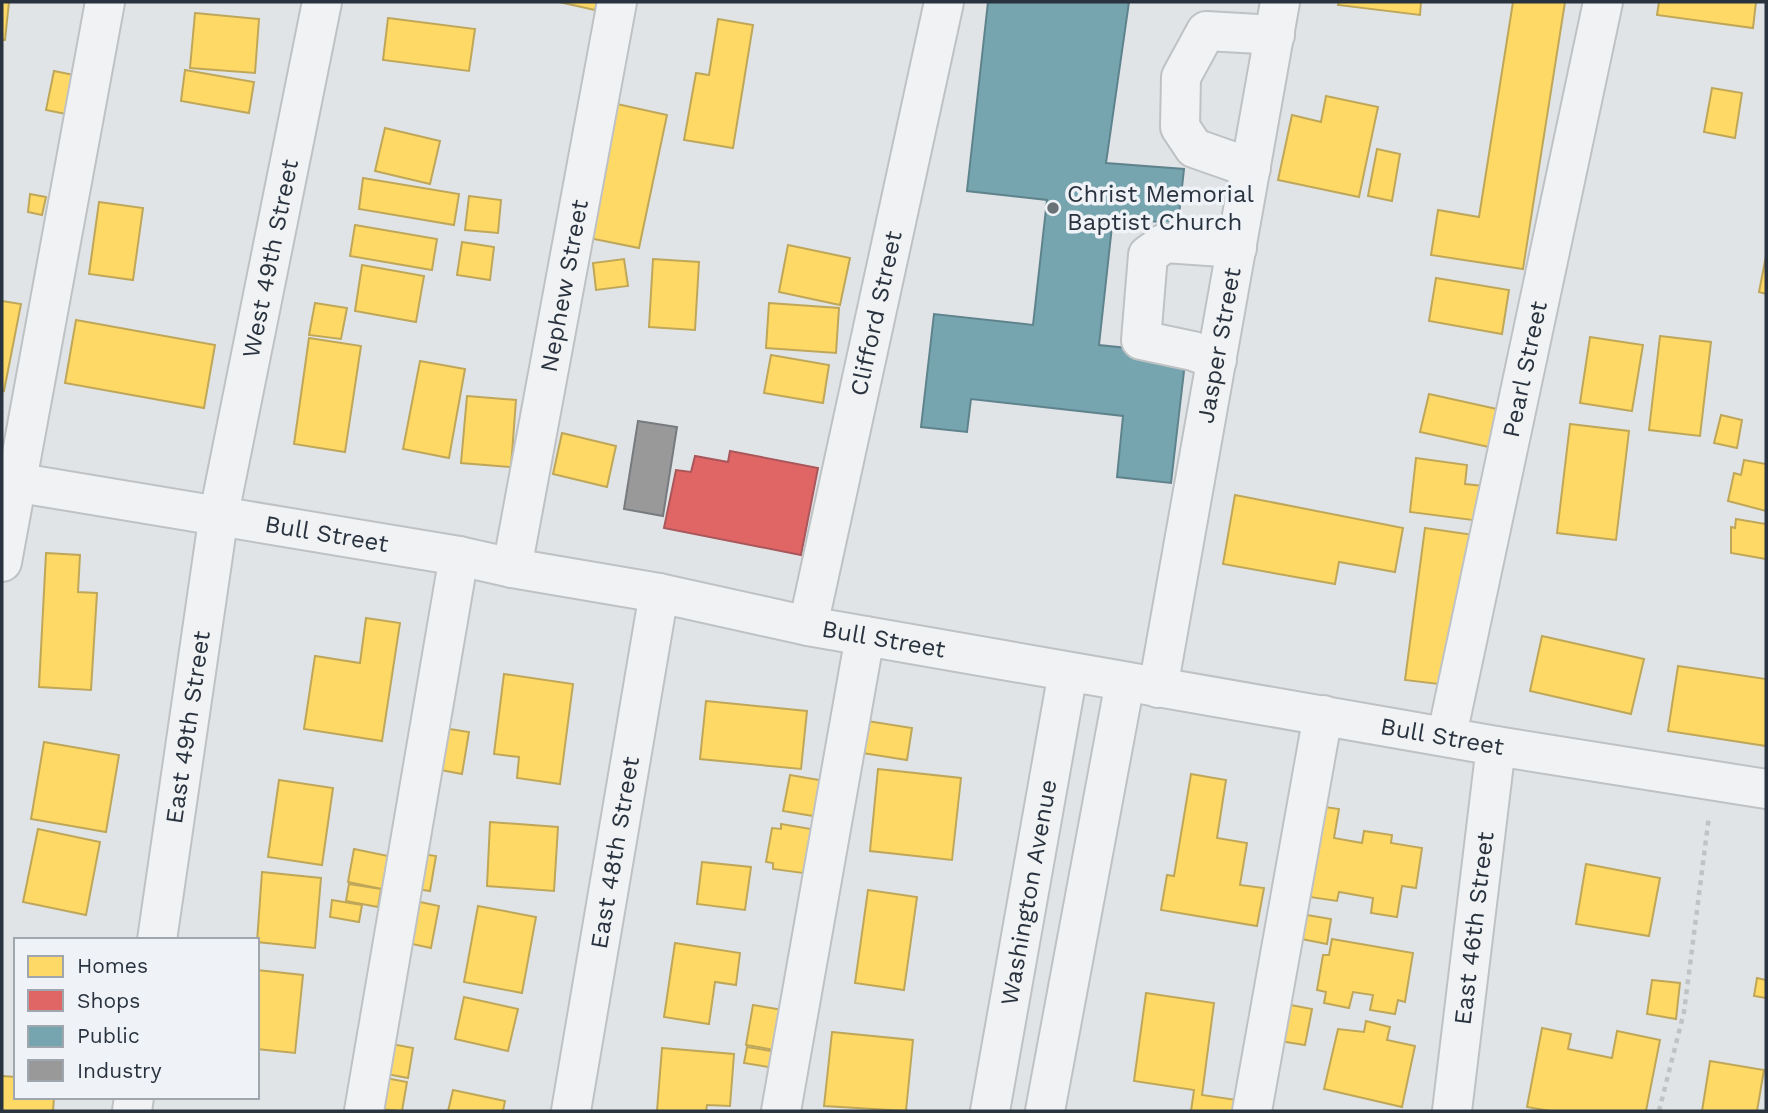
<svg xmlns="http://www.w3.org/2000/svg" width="1768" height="1113" viewBox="0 0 1768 1113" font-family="'Work Sans',sans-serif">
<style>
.homes{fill:#ffd966;stroke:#bfa75a;stroke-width:2}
.shops{fill:#e06666;stroke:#a9575a;stroke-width:2}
.public{fill:#76a5af;stroke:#5f838d;stroke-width:2}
.industry{fill:#999;stroke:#777a7e;stroke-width:2}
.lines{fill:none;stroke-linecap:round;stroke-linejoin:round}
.minor-casing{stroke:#bfc2c4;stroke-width:42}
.path{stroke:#c0c3c6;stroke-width:4.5;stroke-dasharray:5 5;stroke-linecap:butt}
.minor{stroke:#f0f2f3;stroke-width:38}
.poi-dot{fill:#697179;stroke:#eff2f6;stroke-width:2.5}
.labels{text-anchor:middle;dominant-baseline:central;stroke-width:7;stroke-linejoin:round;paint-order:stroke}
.poi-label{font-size:24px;fill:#29333f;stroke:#eff2f6;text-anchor:start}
.street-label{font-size:24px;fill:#29333f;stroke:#eff2f6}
</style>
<rect width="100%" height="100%" fill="#e1e4e6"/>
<!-- homes -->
<g class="homes">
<polygon points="2,2 9,2 5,40 2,40"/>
<polygon points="559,2 597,2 595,10"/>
<polygon points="1339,2 1421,2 1420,15 1338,5"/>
<polygon points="1513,2 1565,2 1523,269 1431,255 1438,210 1479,217"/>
<polygon points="1659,2 1756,2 1753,28 1657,15"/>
<polygon points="195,13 259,19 255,73 190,68"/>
<polygon points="388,18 475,29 469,71 383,60"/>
<polygon points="718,19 753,25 733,148 684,140 696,73 709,75"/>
<polygon points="185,70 254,82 249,113 181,101"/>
<polygon points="54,71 84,77 76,116 46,110"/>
<polygon points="1712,88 1742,93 1735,138 1704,132"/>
<polygon points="1326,96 1378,107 1359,197 1278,180 1292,115 1321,122"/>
<polygon points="617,104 667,115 639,248 589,238"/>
<polygon points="385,128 440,141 430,184 375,171"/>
<polygon points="1377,149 1400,154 1392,201 1368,196"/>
<polygon points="363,178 459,194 454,225 359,209"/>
<polygon points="30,194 46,197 42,215 28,212"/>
<polygon points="469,196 501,200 498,233 465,230"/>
<polygon points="99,202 143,208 133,280 89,274"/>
<polygon points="355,225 437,239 432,270 350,256"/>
<polygon points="462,242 494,247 490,280 457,275"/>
<polygon points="788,245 850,258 840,305 779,292"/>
<polygon points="1766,256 1766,294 1759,292"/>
<polygon points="624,259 628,286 596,290 593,263"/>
<polygon points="653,259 699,262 695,330 649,327"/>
<polygon points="362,265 424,276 416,322 355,311"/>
<polygon points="1436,278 1509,290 1502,334 1429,321"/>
<polygon points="2,301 21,304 4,391 2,390"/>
<polygon points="315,303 347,308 341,339 309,335"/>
<polygon points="769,303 839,308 836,353 766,348"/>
<polygon points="76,320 215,345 204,408 65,383"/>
<polygon points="1660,336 1711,342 1700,436 1649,430"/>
<polygon points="1590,337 1643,345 1632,411 1580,403"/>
<polygon points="309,338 361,346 345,452 294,444"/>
<polygon points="771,355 829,365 823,403 764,393"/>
<polygon points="420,361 465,369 449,458 403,449"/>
<polygon points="1429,394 1497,409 1489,447 1420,432"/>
<polygon points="467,396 516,400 511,467 461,463"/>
<polygon points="1721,415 1742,420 1737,448 1714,443"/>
<polygon points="1570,424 1629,431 1616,540 1557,533"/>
<polygon points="562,433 616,446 607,487 553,474"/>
<polygon points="1416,458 1467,465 1465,484 1484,486 1480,521 1410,512"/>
<polygon points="1744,460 1766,464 1766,511 1728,501 1734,473 1741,475"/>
<polygon points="1235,495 1403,528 1395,572 1339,562 1335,584 1223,564"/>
<polygon points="1736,519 1766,524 1766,559 1731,553 1731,527 1735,528"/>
<polygon points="1425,528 1474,535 1455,686 1405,680"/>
<polygon points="46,553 80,555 78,592 97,593 91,690 39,687"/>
<polygon points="366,618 400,623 382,741 304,729 315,656 360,663"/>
<polygon points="1542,636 1644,659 1631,714 1530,691"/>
<polygon points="1678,666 1766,679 1766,746 1668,731"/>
<polygon points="504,674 573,684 560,784 517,778 519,757 494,754"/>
<polygon points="706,701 807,711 801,769 700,759"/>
<polygon points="861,720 912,728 907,760 856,752"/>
<polygon points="437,727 469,732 462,774 430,768"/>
<polygon points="44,742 119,755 106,832 31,819"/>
<polygon points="878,769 961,778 952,860 870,851"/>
<polygon points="1191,774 1226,780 1217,838 1247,843 1240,885 1264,888 1257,926 1161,910 1167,875 1174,876"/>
<polygon points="790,775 825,781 819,817 783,811"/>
<polygon points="279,780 333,788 322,865 268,857"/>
<polygon points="1318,806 1339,809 1334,838 1362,843 1364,831 1392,835 1391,843 1422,848 1416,888 1402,886 1397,917 1371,913 1373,898 1339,892 1337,901 1303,896"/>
<polygon points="490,822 558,827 554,891 487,886"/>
<polygon points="781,824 817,830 810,874 773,869 773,863 766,862 772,828 781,829"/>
<polygon points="38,829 100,842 86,915 23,902"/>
<polygon points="354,849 388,856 382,889 348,882"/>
<polygon points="416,853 436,856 430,891 410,888"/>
<polygon points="702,862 751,867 745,910 697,904"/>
<polygon points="1586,864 1660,878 1649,936 1576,924"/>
<polygon points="262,872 321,878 315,948 257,942"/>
<polygon points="349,884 381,889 378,907 346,901"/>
<polygon points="868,890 917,897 904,990 855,983"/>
<polygon points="406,899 439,906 431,948 398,941"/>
<polygon points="332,900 362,905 359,922 330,917"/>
<polygon points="478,906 536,917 522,993 464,982"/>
<polygon points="1295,913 1331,919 1327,944 1291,937"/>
<polygon points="1332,939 1413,953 1405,1002 1398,1000 1395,1014 1370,1010 1373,995 1353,992 1349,1008 1324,1003 1326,992 1317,990 1323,955 1329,955"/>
<polygon points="675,943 740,953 736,985 715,982 709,1024 664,1017"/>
<polygon points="257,970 303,975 295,1053 257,1049"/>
<polygon points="1757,978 1766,980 1766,998 1754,996"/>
<polygon points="1652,980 1680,983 1676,1019 1647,1014"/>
<polygon points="1146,993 1214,1003 1202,1095 1237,1100 1236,1111 1191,1111 1194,1090 1134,1081"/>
<polygon points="464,997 518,1009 508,1051 455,1039"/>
<polygon points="1280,1003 1312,1009 1305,1045 1273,1040"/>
<polygon points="753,1005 783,1010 775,1050 746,1045"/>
<polygon points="1366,1021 1390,1027 1387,1040 1415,1046 1402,1107 1324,1089 1338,1029 1364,1032"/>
<polygon points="1542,1028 1571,1034 1568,1049 1612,1058 1617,1031 1660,1040 1646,1111 1550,1111 1527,1107"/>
<polygon points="832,1032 913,1040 906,1111 824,1106"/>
<polygon points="381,1042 413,1048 408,1078 376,1072"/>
<polygon points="747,1047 777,1052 775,1068 744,1063"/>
<polygon points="662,1048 734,1054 730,1106 707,1105 706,1111 657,1111"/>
<polygon points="1710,1061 1764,1070 1757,1111 1702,1111"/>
<polygon points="2,1076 16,1077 16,1097 54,1097 53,1111 2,1111"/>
<polygon points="375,1076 407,1082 402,1111 369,1108"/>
<polygon points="453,1090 505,1101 503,1111 448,1111"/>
</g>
<!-- shops -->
<polygon class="shops" points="730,451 818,468 801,555 664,528 676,470 691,472 695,456 728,462"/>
<!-- public -->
<polygon class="public" points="988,2 1129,2 1106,163 1184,169 1178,224 1113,217 1099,345 1186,354 1171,483 1117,477 1123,416 971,399 967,432 921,427 934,314 1033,325 1047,200 967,191"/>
<!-- industry -->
<polygon class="industry" points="638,421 677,427 663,516 624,509"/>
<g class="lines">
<defs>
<g id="minor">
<polyline points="1251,168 1194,148 1180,127 1181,77 1206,31 1275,35"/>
<polyline points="1217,360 1193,351 1141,340 1148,255 1165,243 1237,248"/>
<path id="s1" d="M 2,480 L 459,556 L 512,568 L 659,593 L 808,626 L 1496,746 L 1766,789"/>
<polyline points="2,562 105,2"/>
<path id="s2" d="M 512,568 L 617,2"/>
<path id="s3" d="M 808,626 L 944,2"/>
<path id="s4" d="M 1158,688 L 1280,2"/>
<path id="s5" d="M 1447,735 L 1603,2"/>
<path id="s6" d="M 157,940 L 219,514 L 322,2"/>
<polyline points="132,1111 134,1097"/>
<polyline points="364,1111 459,556"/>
<path id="s7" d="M 571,1111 L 659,593"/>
<polyline points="781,1111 865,636"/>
<path id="s8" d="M 990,1111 L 1068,672"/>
<polyline points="1045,1111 1125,682"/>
<polyline points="1252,1111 1323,715"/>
<path id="s9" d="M 1452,1111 L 1496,746"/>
</g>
</defs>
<!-- minor casing -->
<use href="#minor" class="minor-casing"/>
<!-- path -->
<polyline class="path" points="1659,1111 1684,1012 1709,816"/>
<!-- minor -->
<use href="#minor" class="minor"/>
</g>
<!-- markers -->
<circle class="poi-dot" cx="1053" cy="208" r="7"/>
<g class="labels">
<!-- poi labels -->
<g class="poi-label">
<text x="1067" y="194">Christ Memorial<tspan x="1067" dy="28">Baptist Church</tspan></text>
</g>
<!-- street labels -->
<g class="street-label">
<text stroke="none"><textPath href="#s6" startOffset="691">West 49th Street</textPath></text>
<text stroke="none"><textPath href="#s2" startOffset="287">Nephew Street</textPath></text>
<text stroke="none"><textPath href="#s3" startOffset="320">Clifford Street</textPath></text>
<text stroke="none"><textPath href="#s4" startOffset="348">Jasper Street</textPath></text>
<text stroke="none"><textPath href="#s5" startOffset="374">Pearl Street</textPath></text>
<text stroke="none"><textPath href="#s1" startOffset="329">Bull Street</textPath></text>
<text stroke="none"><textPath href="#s1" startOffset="896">Bull Street</textPath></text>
<text stroke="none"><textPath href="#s6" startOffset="215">East 49th Street</textPath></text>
<text stroke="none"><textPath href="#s1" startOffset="1463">Bull Street</textPath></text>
<text stroke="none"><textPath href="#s7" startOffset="262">East 48th Street</textPath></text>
<text stroke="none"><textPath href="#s8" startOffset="222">Washington Avenue</textPath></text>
<text stroke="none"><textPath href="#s9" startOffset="184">East 46th Street</textPath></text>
</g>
</g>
<!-- border -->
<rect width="1768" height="1113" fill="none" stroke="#29333f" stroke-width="7"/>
<!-- legend -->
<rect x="14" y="938" width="245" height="161" fill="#eff2f6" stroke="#a0a6ad" stroke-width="2"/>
<rect x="28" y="956" width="35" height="21" fill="#ffd966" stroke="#a0a6ad" stroke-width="2"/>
<text x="77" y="973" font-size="21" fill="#29333f">Homes</text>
<rect x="28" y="990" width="35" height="21" fill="#e06666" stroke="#a0a6ad" stroke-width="2"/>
<text x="77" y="1008" font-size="21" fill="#29333f">Shops</text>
<rect x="28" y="1026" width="35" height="21" fill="#76a5af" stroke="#a0a6ad" stroke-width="2"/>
<text x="77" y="1043" font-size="21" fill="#29333f">Public</text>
<rect x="28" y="1060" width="35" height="21" fill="#999999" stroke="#a0a6ad" stroke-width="2"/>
<text x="77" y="1078" font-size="21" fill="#29333f">Industry</text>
</svg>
